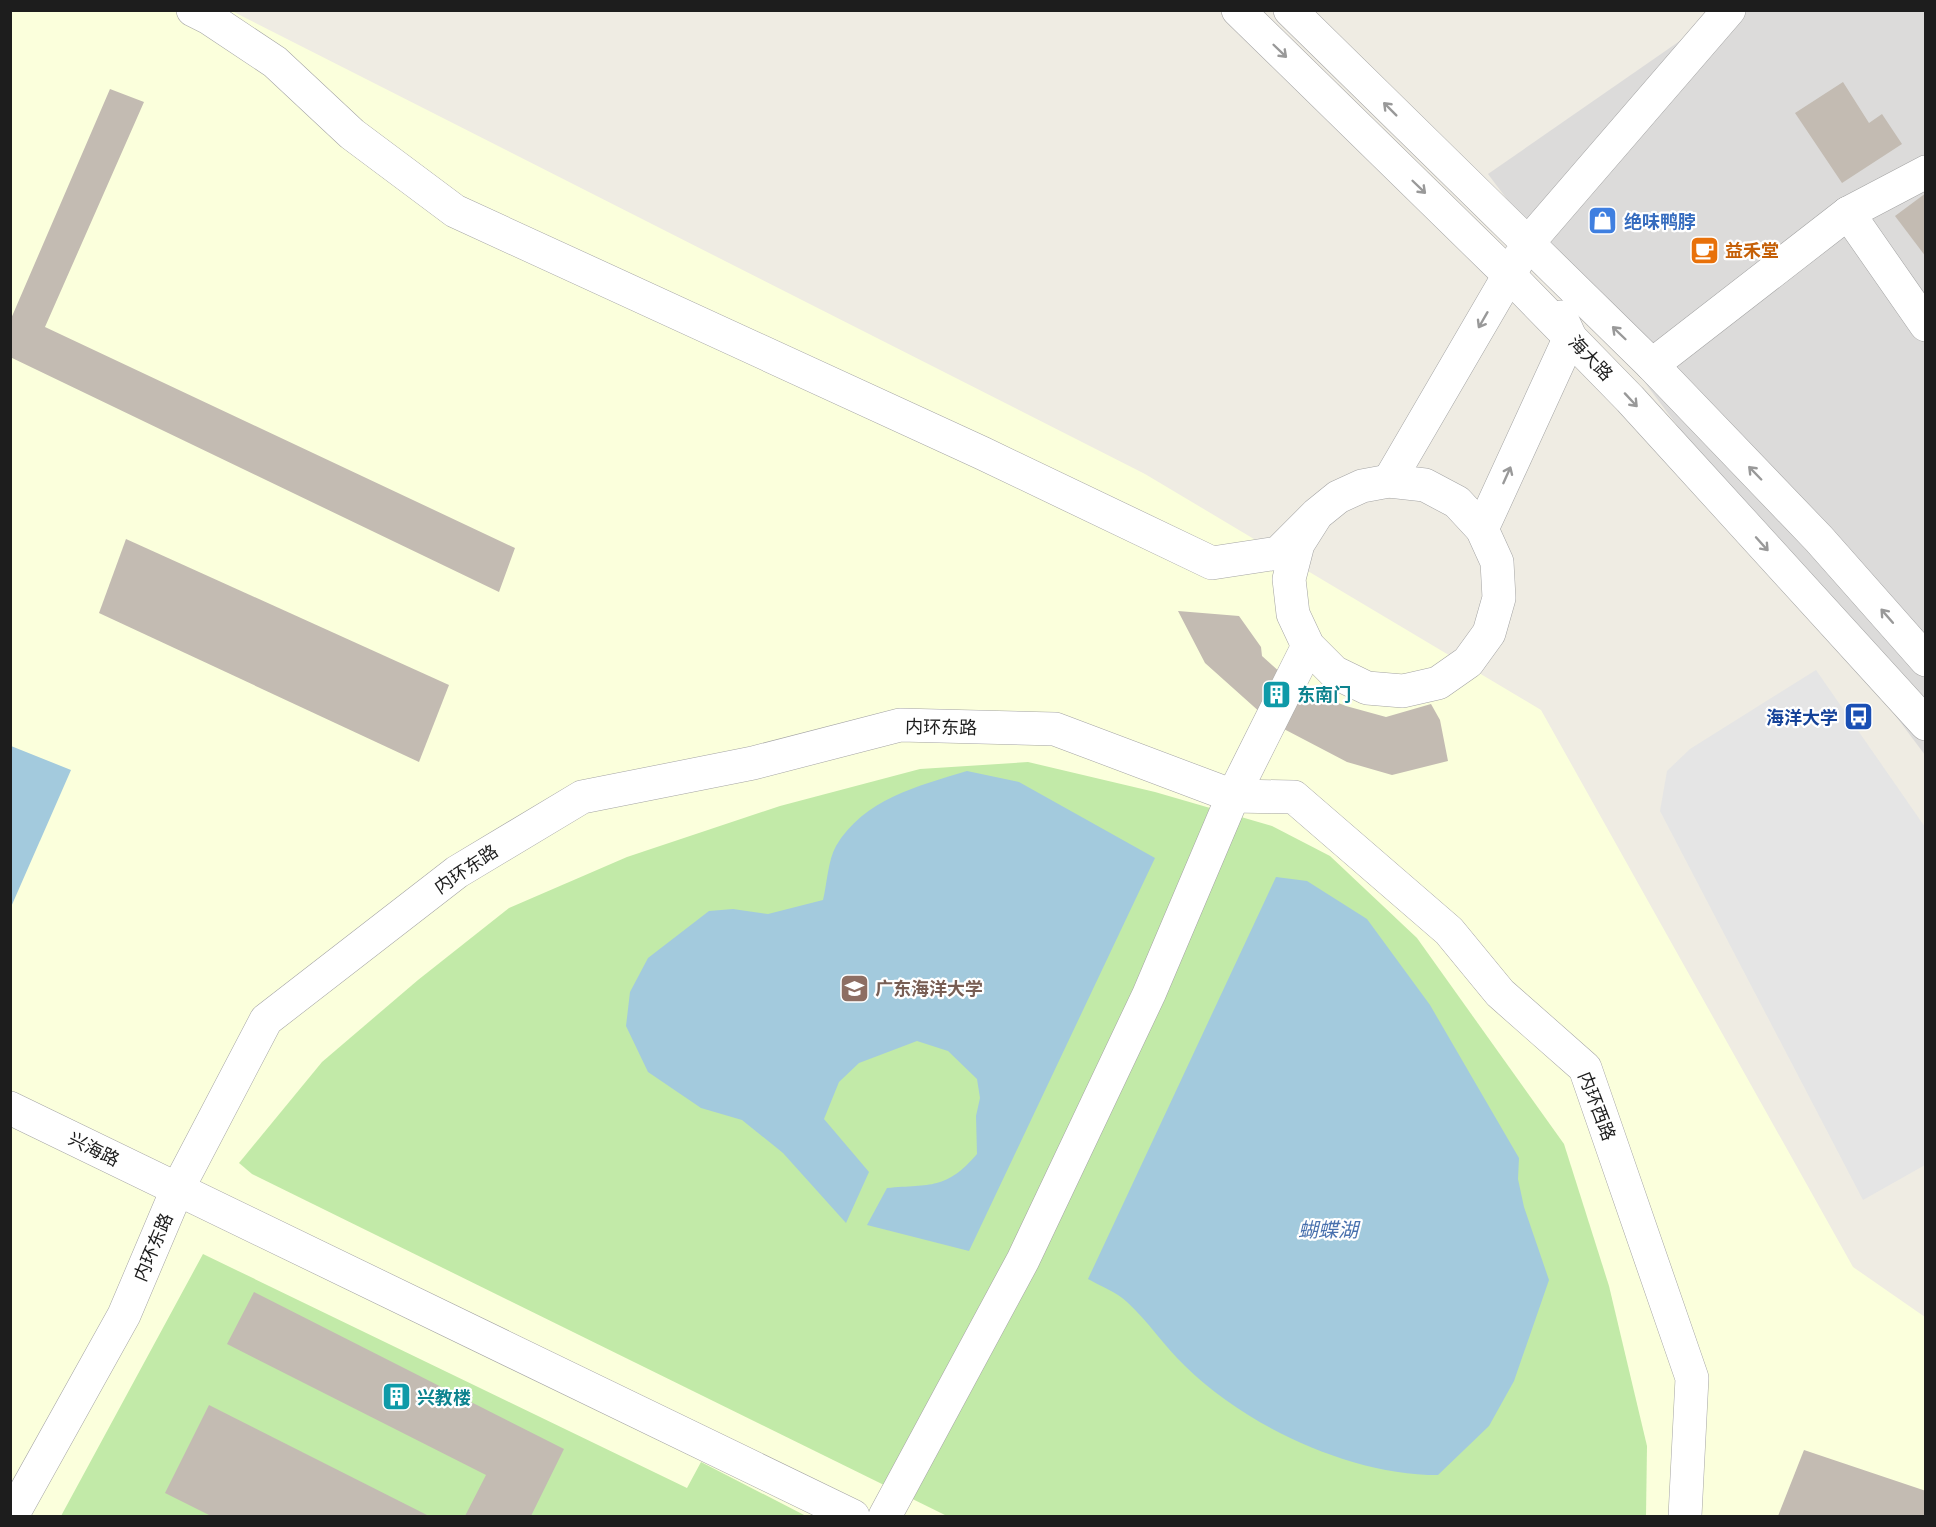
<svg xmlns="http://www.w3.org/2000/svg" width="1936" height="1527" viewBox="0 0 1936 1527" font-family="'Roboto Condensed','Noto Sans SC',sans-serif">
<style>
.residential{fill:#dcdbda}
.education{fill:#fbffdc}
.grass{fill:#c2eaa8}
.parking{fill:#e5e5e5}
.water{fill:#a3cadd}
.building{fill:#c3bbb2}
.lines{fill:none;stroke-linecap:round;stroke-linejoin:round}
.minor-casing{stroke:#a4a4a4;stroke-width:34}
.minor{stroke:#fff;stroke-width:33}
.oneway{stroke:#999}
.labels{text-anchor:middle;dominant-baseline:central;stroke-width:4.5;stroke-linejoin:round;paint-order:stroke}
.shop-label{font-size:18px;font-weight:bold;fill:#366cbe;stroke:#fff;text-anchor:start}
.food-label{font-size:18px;font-weight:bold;fill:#c56008;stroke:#fff;text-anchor:start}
.street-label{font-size:18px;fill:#1d1d1d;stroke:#fff}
.culture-label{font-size:18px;font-weight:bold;fill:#0d838f;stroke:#fff;text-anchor:start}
.transit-label{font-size:18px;font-weight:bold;fill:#164399;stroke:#fff;text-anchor:end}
.education-label{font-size:18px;font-weight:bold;fill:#785e54;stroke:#fff;text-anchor:start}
.water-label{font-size:20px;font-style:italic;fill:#4971ae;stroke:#fff}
</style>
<rect width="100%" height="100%" fill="#efece3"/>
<!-- residential -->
<polygon class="residential" points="1723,11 1925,11 1925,755 1488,174"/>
<!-- education -->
<polygon class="education" points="10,11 232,11 1145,474 1541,710 1853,1267 1925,1317 1925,1516 11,1516"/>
<!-- grass -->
<g class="grass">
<polygon points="1028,762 1155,792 1272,826 1330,856 1417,938 1564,1144 1609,1286 1647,1446 1646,1516 947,1516 252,1174 239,1163 322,1062 418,980 509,908 627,857 780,806 920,769"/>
<polygon points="203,1254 687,1488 701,1462 806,1516 61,1516"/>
</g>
<!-- parking -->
<polygon class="parking" points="1816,670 1925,827 1925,1165 1863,1200 1660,811 1667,771 1690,749"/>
<!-- water -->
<g class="water">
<polygon points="11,746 71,770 11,907"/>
<path d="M 967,771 L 1019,782 L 1155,858 L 969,1251 L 867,1225 L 887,1188 C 931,1184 946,1190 977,1154 L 976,1116 L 980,1098 L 977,1079 L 948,1051 L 917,1041 L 859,1063 L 839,1082 L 824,1119 L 869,1172 L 846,1223 L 783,1153 L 742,1120 L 701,1108 L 648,1072 L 626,1026 L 630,992 L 648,958 L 709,911 L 733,909 L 768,914 L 823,900 C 827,884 828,860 836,846 C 864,799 918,786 967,771 Z"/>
<path d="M 1276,877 L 1307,881 L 1367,919 L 1430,1005 L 1519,1158 L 1518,1179 L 1524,1207 L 1549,1280 L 1514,1381 L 1489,1426 L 1438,1475 C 1351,1475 1247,1427 1185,1366 C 1164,1346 1148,1321 1127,1302 C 1117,1292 1100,1286 1088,1279 Z"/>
</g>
<!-- building -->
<g class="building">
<polygon points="1843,82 1869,123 1882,114 1902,144 1842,183 1795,113"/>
<polygon points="110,89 144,102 45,327 515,548 499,592 10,357 10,321"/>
<polygon points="1926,193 1926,257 1895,216"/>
<polygon points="126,539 449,685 419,762 99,613"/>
<polygon points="1178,611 1239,616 1261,647 1262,656 1281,673 1305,690 1346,706 1386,717 1431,704 1440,720 1448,761 1392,775 1347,762 1282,728 1262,714 1205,663"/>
<polygon points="254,1292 564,1449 531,1516 465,1516 486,1475 227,1344"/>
<polygon points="209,1405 429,1516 211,1516 165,1493"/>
<polygon points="1804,1450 1926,1491 1926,1516 1778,1516"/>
</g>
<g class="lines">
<defs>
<g id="minor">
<polyline points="193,10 209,18 275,62 352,134 455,211 982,453 1212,563 1278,553 1317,514 1338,497 1362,486 1389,481 1425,485 1457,502 1482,529 1497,562 1499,598 1489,633 1468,662 1438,683 1403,691 1367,688 1334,672 1308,646 1293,614 1289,579 1298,544 1317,514"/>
<polyline points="1238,10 1509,275 1630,399 1926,724"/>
<polyline points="1290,10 1652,365 1819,539 1926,660"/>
<polyline points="1848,213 1926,172"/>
<polyline points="1527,244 1729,10"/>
<polyline points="1652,365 1848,213 1926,325"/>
<polyline points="1389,481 1519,258"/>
<polyline points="1482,529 1570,337 1561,317"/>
<polyline points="10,1108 853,1516"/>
<polyline points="12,1516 124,1315 177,1190 266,1020 457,872 582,797 753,763 900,725 1055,729 1233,796 1294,797 1449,931 1500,993 1585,1068 1692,1378 1685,1516"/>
<polyline points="885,1516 1023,1260 1149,994 1233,796 1308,646"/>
</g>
</defs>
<!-- minor casing -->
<use href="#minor" class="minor-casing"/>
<!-- minor -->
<use href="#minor" class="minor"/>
</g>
<!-- one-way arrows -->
<defs><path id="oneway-shaft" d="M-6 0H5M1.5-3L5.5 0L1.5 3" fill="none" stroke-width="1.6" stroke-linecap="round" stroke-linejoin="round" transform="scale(1.5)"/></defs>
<g class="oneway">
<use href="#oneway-shaft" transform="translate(1280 51) rotate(44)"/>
<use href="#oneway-shaft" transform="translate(1390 109) rotate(-135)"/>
<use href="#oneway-shaft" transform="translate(1419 187) rotate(44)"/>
<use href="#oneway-shaft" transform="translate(1483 320) rotate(120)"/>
<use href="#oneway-shaft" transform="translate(1619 333) rotate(-136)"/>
<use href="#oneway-shaft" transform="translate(1631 400) rotate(47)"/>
<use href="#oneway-shaft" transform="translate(1755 473) rotate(-134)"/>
<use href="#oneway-shaft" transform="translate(1507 475) rotate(-66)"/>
<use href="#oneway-shaft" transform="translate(1762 544) rotate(48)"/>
<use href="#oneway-shaft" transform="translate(1887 616) rotate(-131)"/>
</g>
<!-- icons -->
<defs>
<symbol id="shop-square" viewBox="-11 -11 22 22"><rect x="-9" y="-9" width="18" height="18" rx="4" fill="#3f7fe0" stroke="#fff"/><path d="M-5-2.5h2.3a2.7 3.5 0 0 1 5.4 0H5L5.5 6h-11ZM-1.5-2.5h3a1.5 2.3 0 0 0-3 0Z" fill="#fff"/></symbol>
<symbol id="cafe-square" viewBox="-11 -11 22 22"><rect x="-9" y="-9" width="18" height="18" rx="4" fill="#e8710a" stroke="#fff"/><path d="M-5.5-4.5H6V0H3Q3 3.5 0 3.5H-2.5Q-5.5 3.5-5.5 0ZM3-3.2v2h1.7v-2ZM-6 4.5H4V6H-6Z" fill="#fff"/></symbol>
<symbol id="building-square" viewBox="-11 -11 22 22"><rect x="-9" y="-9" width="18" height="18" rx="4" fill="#0f9aa8" stroke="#fff"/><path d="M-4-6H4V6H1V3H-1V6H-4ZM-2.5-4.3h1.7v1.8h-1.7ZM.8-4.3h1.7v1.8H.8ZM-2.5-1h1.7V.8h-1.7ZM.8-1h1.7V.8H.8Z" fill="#fff"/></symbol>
<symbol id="bus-square" viewBox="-11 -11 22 22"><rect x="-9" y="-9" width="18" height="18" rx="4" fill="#1a4fb4" stroke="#fff"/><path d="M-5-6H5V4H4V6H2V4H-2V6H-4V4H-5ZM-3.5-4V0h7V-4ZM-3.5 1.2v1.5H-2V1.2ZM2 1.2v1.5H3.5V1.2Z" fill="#fff"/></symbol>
<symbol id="university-square" viewBox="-11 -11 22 22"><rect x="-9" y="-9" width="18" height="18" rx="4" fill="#8d6e63" stroke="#fff"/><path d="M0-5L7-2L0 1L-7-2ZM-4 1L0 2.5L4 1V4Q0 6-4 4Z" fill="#fff"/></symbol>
</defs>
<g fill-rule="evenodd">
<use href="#shop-square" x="1586" y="204" width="33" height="33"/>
<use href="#cafe-square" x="1688" y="234" width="33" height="33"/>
<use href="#building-square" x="1260" y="678" width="33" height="33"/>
<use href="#bus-square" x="1842" y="700" width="33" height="33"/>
<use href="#university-square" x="838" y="972" width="33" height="33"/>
<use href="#building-square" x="380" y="1380" width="33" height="33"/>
</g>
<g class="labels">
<!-- shop labels -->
<g class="shop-label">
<text x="1624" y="221">绝味鸭脖</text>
</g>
<!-- food labels -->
<g class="food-label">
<text x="1725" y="250">益禾堂</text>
</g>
<!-- street labels -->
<g class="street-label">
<text transform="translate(1591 358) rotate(46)">海大路</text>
<text transform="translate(941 727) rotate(1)">内环东路</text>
<text transform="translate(466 869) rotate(-34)">内环东路</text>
<text transform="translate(1597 1106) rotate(69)">内环西路</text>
<text transform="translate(94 1149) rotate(26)">兴海路</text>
<text transform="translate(153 1247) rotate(-67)">内环东路</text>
</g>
<!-- culture labels -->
<g class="culture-label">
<text x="1297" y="694">东南门</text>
<text x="417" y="1397">兴教楼</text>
</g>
<!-- transit labels -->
<g class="transit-label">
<text x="1838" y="717">海洋大学</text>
</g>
<!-- education labels -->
<g class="education-label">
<text x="875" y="988">广东海洋大学</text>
</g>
<!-- water labels -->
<g class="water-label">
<text x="1328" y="1230">蝴蝶湖</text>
</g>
</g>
<!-- border -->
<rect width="1936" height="1527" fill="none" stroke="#1d1d1d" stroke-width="24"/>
</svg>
